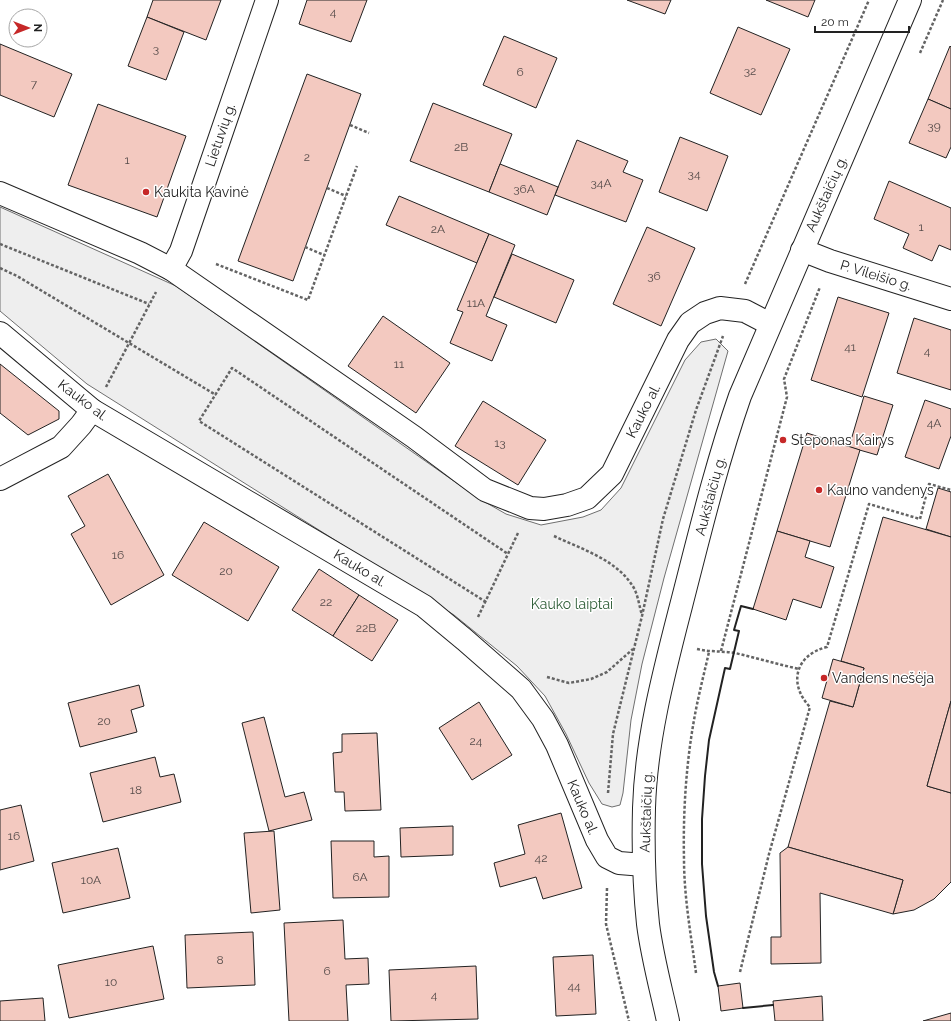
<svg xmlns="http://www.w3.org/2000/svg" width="951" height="1021" viewBox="0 0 951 1021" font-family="Raleway,sans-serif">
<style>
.green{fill:#eee;stroke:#6f6f6f}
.building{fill:#f3c9c0;stroke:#222}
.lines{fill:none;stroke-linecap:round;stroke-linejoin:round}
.minor-casing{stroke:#222;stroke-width:24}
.path{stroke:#646464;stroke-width:2.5;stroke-dasharray:3 2;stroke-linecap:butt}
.minor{stroke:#fff;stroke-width:22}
.wall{stroke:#222;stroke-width:2}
.poi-dot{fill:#c62828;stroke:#fff;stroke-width:1.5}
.labels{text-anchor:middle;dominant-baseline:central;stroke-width:3;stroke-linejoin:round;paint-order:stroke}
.number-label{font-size:12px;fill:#564c4a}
.street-label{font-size:14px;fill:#222;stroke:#fff}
.poi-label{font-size:14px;fill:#222;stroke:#fff;text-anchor:start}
.park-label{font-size:14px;fill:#2f5e38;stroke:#fff}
</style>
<rect width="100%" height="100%" fill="#fff"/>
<!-- green -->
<polygon class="green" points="0,207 176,286 478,498 506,514 541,525 583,517 601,510 621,488 685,360 701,342 716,339 728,351 664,578 642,664 631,720 623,793 620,805 612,807 602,804 589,783 566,734 545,696 517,666 454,615 87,384 0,311"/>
<!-- building -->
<g class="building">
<polygon points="153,0 221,0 206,40 147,17"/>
<polygon points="307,0 367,0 351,42 299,24"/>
<polygon points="627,0 671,0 665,14"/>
<polygon points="766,0 815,0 808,17"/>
<polygon points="147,17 184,32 166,80 128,66"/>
<polygon points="738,27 790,49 761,115 710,93"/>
<polygon points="504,36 557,58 536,108 483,85"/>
<polygon points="0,44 72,74 54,117 0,95"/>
<polygon points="950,46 951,47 951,109 928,99"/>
<polygon points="307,74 361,94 293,281 238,261"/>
<polygon points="928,99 951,109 951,147 946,158 909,143"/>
<polygon points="433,103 512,134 489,192 410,161"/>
<polygon points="98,104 186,136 157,217 68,185"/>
<polygon points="680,137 728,156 707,211 659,192"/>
<polygon points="577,140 628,161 623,172 643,180 626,222 555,195"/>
<polygon points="500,164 558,187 547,215 489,192"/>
<polygon points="889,181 951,208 951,250 939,245 932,261 903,248 909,234 874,219"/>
<polygon points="399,196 489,234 477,263 386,225"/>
<polygon points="647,227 695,248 661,326 613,304"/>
<polygon points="489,234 515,245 486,316 507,325 492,361 450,343 463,312 457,310"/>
<polygon points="512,254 574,280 556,323 494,297"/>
<polygon points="838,297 889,313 862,397 811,380"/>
<polygon points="383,316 450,363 416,413 348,366"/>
<polygon points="914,318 951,330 951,390 897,373"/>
<polygon points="0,364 59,411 59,419 28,435 0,413"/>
<polygon points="864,396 893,405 877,455 849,447"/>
<polygon points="925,400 951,409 951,436 939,469 905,457"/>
<polygon points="483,401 546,440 518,485 455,446"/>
<polygon points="807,433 860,450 830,547 777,531"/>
<polygon points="108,474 164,575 111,605 71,534 85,526 68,496"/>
<polygon points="938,488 951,492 951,537 926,529"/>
<polygon points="883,517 951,537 951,701 927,786 951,793 951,882 934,899 914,910 893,914 903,880 788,847 830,701 853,707 864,668 841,661"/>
<polygon points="204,522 279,567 248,621 172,575"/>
<polygon points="777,531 810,541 805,557 834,567 821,608 793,599 786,620 753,609"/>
<polygon points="319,569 359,595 333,636 292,610"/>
<polygon points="359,595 398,620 372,661 333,636"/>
<polygon points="833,659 864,668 853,707 822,698"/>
<polygon points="139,685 144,706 131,710 137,732 80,747 68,703"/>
<polygon points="951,701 951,793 927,786"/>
<polygon points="479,702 512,755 472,780 439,728"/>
<polygon points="264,717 285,797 304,792 312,820 269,831 242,723"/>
<polygon points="377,733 381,810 345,811 344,792 335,792 333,753 342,752 342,734"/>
<polygon points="155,757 160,777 174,774 181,802 103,822 90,773"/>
<polygon points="21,805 34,861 0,870 0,810"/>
<polygon points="561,813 582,888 543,899 536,877 500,887 494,863 525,854 518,825"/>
<polygon points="453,826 453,855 401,857 400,828"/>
<polygon points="274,831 280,910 251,913 244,833"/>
<polygon points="331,841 374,841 374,857 389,856 389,897 333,898"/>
<polygon points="788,847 903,880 893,914 820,893 821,963 771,964 771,937 781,937 780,853"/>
<polygon points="118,848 130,898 63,913 52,863"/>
<polygon points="343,920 345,959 368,958 369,984 346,985 348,1021 289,1021 284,923"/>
<polygon points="253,932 255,985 187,988 185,935"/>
<polygon points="153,946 164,999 69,1018 58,965"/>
<polygon points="593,955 596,1014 556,1016 553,957"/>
<polygon points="476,966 478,1019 391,1021 389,970"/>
<polygon points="740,983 743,1008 721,1011 718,986"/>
<polygon points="822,996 823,1021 775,1021 773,1001"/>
<polygon points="43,998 45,1021 0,1021 0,1001"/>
<polygon points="951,1013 951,1021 923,1021"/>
</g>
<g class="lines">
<defs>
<g id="minor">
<polyline points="0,193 140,253 171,269 414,437 485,490 530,508 544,509 567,505 587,498 612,474 678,340 690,323 705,313 720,308 745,311 770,324"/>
<polyline points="802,250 830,261 951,299"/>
<polyline points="171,269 181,251 267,0"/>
<polyline points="0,333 92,410 424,606 465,640 521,689 543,719 557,745 597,840 607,857 619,863 644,865"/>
<polyline points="0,479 61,447 81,425 92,410"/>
<path d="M 668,1021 C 661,989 652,956 648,924 C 644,886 643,846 644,808 C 646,740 664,672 681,606 C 699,536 716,465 740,396 L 910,0"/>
</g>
</defs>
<!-- minor casing -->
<use href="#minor" class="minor-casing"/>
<!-- path -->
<g class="path">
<polyline points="920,53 943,0"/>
<polyline points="350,125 369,133"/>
<polyline points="327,188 346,196"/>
<polyline points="0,244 149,304"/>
<polyline points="305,247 324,255"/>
<polyline points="216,264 308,300 357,166"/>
<polyline points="0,268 17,276 216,395"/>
<polyline points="745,284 869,0"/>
<polyline points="106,387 156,292"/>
<path d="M 554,536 C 581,549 615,559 632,585 C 638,593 639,606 642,615"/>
<polyline points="486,602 199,421 232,368 508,554"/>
<polyline points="478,617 518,533"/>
<path d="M 697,649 C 710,652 722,651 735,653 C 756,658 777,664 799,669"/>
<polyline points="721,651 787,397 784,379 820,287"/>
<polyline points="547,677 569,683 591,679 607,672 633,649"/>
<polyline points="608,793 613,734 642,616 663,519 696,410 723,336"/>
<polyline points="607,888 606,924 629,1021"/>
<path d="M 740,972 L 769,854 L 810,707 C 788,684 795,655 827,647 L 869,504 L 920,519 L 929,484 L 951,490"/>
<path d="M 696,973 C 691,935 684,897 684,859 C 683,813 686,765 694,720 C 698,697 704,674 709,652"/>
</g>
<!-- minor -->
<use href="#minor" class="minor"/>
<!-- wall -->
<g class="wall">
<polyline points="718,986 714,972 706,916 702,864 702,819 705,776 709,740 725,668 730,669 739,631 734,630 741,606 753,609"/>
<polyline points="743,1008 773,1005"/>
</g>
</g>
<!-- markers -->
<g class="poi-dot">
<circle cx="146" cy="192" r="4"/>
<circle cx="783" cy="440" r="4"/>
<circle cx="819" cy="490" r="4"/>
<circle cx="824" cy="678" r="4"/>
</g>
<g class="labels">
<!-- number labels -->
<g class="number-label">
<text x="333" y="12">4</text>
<text x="156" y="49">3</text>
<text x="750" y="71">32</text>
<text x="520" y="72">6</text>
<text x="34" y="84">7</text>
<text x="934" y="126">39</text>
<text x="461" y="147">2B</text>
<text x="307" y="157">2</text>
<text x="127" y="160">1</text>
<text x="694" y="174">34</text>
<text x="601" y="183">34A</text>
<text x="524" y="189">36A</text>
<text x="921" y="227">1</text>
<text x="438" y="229">2A</text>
<text x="654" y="276">36</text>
<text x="476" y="303">11A</text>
<text x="850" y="347">41</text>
<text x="927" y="351">4</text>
<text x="399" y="364">11</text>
<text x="934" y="423">4A</text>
<text x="500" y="443">13</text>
<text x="118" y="555">16</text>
<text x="226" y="571">20</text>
<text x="326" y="602">22</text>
<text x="366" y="628">22B</text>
<text x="104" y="721">20</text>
<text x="476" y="741">24</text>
<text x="136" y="790">18</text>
<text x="14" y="836">16</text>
<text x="541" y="858">42</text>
<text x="360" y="877">6A</text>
<text x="91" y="880">10A</text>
<text x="220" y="960">8</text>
<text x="327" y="971">6</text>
<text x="111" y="982">10</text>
<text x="574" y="986">44</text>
<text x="434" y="995">4</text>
</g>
<!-- street labels -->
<g class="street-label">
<text transform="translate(220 135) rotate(-71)">Lietuvių g.</text>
<text transform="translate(826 194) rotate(-66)">Aukštaičių g.</text>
<text transform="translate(876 275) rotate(17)">P. Vileišio g.</text>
<text transform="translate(83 400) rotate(37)">Kauko al.</text>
<text transform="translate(643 411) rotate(-63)">Kauko al.</text>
<text transform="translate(710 496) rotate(-75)">Aukštaičių g.</text>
<text transform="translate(360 568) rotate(31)">Kauko al.</text>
<text transform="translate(583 807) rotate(67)">Kauko al.</text>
<text transform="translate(646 812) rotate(-88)">Aukštaičių g.</text>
</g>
<!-- poi labels -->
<g class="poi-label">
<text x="154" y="192">Kaukita Kavinė</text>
<text x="791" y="440">Steponas Kairys</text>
<text x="827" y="490">Kauno vandenys</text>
<text x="832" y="678">Vandens nešėja</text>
</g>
<!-- park labels -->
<g class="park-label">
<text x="572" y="604">Kauko laiptai</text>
</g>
</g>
<!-- north arrow -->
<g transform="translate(28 28) rotate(90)"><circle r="19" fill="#ffffff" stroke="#a7a7a7"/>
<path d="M0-3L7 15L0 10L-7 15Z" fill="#c62828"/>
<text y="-6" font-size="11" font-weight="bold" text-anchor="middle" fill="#222222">N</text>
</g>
<!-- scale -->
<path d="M815 26v6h94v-6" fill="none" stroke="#222222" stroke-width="2"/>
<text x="821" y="26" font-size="12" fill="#222222" stroke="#ffffff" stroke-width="3" paint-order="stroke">20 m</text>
</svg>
